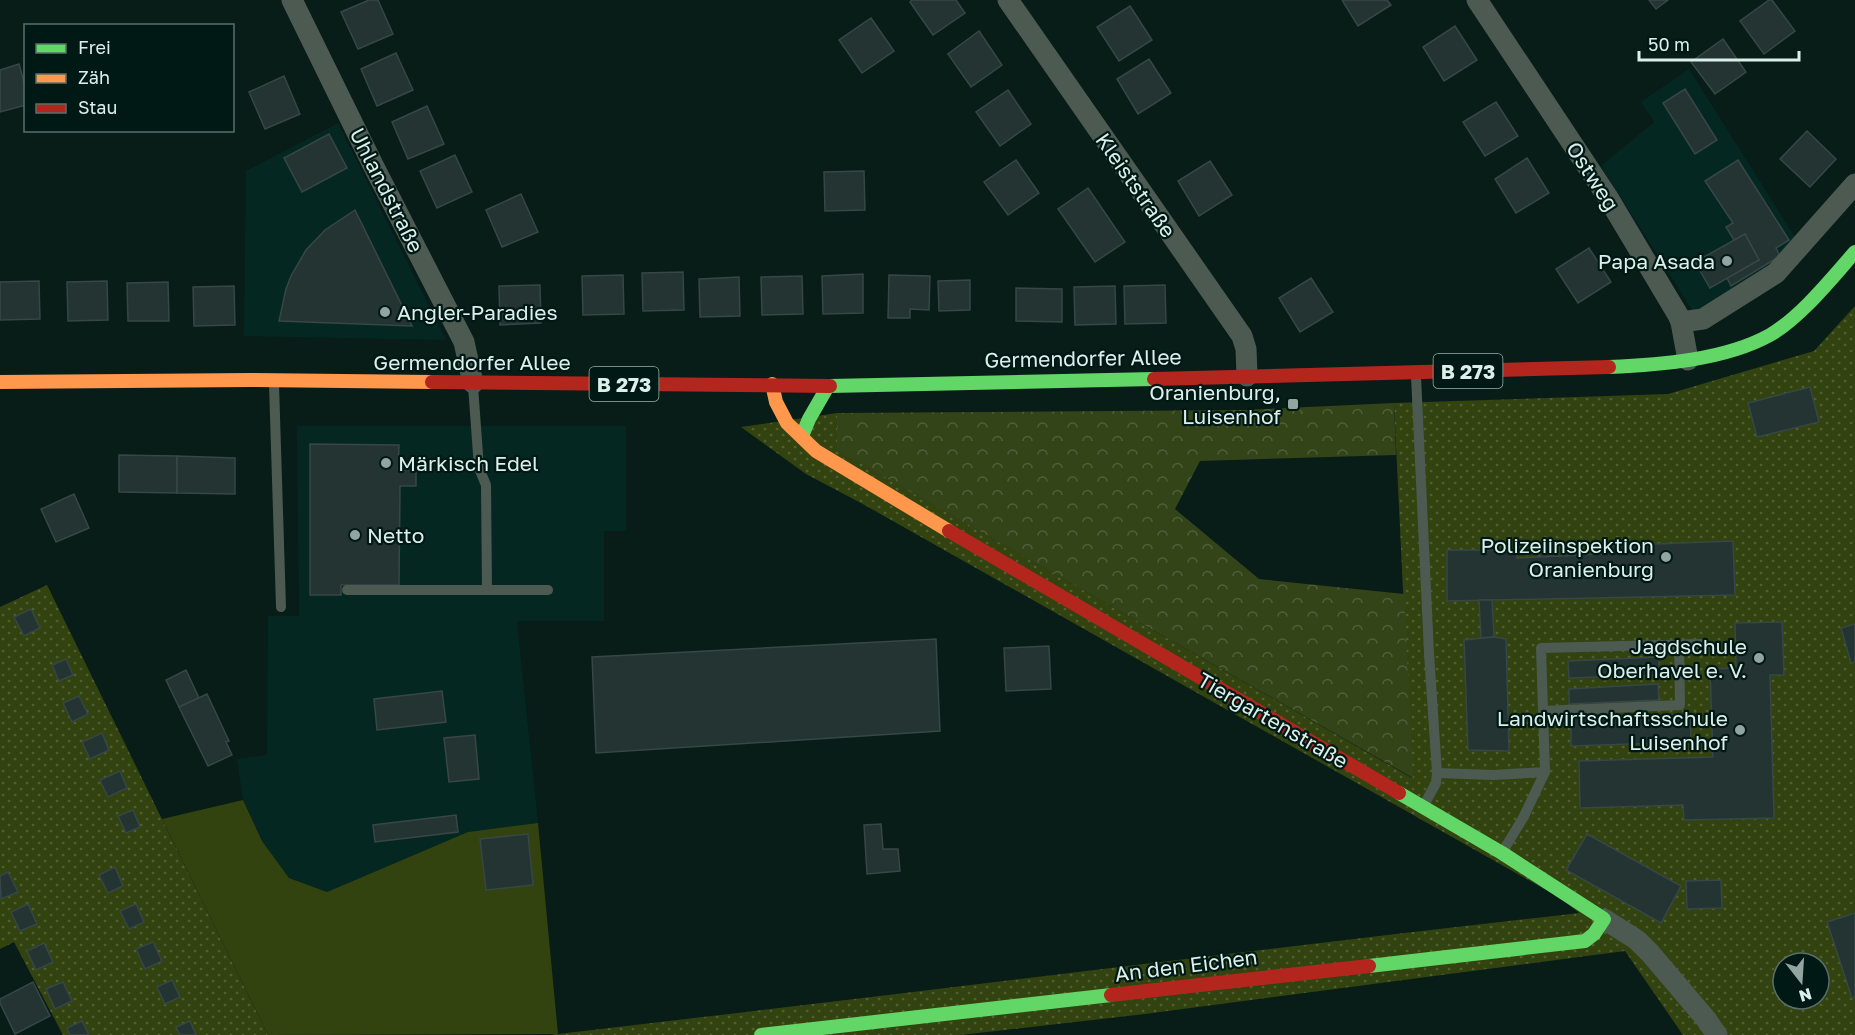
<svg xmlns="http://www.w3.org/2000/svg" width="1855" height="1035" viewBox="0 0 1855 1035" font-family="'Golos Text',sans-serif">
<style>
.built{fill:#052722}
.grass{fill:url(#grass-dots);fill-rule:evenodd}
.forest{fill:url(#forest-crowns)}
.park{fill:#324310}
.building{fill:#243433;stroke:#364746;stroke-width:1.5}
.lines{fill:none;stroke-linecap:round;stroke-linejoin:round}
.lane{stroke:#4c5a52;stroke-width:10}
.street{stroke:#4c5a52;stroke-width:21}
.fast{stroke:#63d668;stroke-width:14}
.slow{stroke:#ff974d;stroke-width:14}
.jam{stroke:#b3261e;stroke-width:14}
.poi-dot{fill:#92a5a1;stroke:#001915;stroke-width:2}
.labels{text-anchor:middle;dominant-baseline:central;stroke-width:4.5;stroke-linejoin:round;paint-order:stroke}
.shield{fill:#001915;stroke:#9aafab;stroke-width:1.5}
.shield-label{font-size:20px;font-weight:bold;fill:#dcefeb}
.street-label{font-size:21px;fill:#dcefeb;stroke:#001915}
.poi-label{font-size:21px;fill:#dcefeb;stroke:#001915;text-anchor:end}
</style>
<defs>
<pattern id="grass-dots" width="8" height="8" patternUnits="userSpaceOnUse" patternTransform="scale(1.5)"><rect width="8" height="8" fill="#324310"/><path d="M2 2h.1M6 6h.1" fill="none" stroke="#4f5e33" stroke-width="1.8" stroke-linecap="round"/></pattern>
<pattern id="forest-crowns" width="20" height="18" patternUnits="userSpaceOnUse" patternTransform="scale(1.5)"><rect width="20" height="18" fill="#334419"/><path d="M2 6a3 3 0 1 1 6 0M12 15a3 3 0 1 1 6 0" fill="none" stroke="#505f3b"/></pattern>
</defs>
<rect width="100%" height="100%" fill="#081c18"/>
<!-- built -->
<g class="built">
<polygon points="1689,69 1797,240 1781,258 1694,313 1601,166 1654,122 1641,102"/>
<polygon points="338,123 446,340 244,336 246,171"/>
<polygon points="297,426 626,426 626,531 604,531 604,621 517,621 538,823 468,832 327,892 289,878 262,841 243,800 237,759 267,755 268,616 299,616"/>
</g>
<!-- grass -->
<g class="grass">
<path d="M 1855,306 L 1855,1035 L 1683,1035 L 1625,951 L 1145,1014 L 960,1035 L 550,1035 C 893,995 1236,952 1579,913 L 1562,899 L 861,503 L 806,474 L 741,427 L 837,413 L 838,450 L 1412,778 L 1394,403 L 1668,394 L 1814,351 ZM 1783,963 L 1819,963 L 1819,999 L 1783,999 Z"/>
<polygon points="47,585 268,1035 63,1035 14,942 0,949 0,607"/>
</g>
<!-- forest -->
<polygon class="forest" points="1394,403 1396,455 1200,461 1175,509 1259,579 1404,594 1413,778 837,450 837,413 1244,410"/>
<!-- park -->
<polygon class="park" points="243,800 262,841 289,878 327,892 468,832 538,823 558,1034 268,1035 162,819"/>
<!-- building -->
<g class="building">
<polygon points="369,0 378,0 393,34 358,49 341,12"/>
<polygon points="912,0 956,0 965,13 933,35 910,2"/>
<polygon points="1342,0 1387,0 1391,5 1358,26"/>
<polygon points="1649,0 1668,0 1656,9"/>
<polygon points="1769,0 1772,0 1795,31 1764,54 1740,21"/>
<polygon points="1130,6 1152,40 1119,61 1097,27"/>
<polygon points="871,18 894,51 862,73 839,40"/>
<polygon points="1455,26 1477,60 1444,81 1423,47"/>
<polygon points="979,31 1002,65 971,87 948,54"/>
<polygon points="1723,39 1746,72 1715,94 1691,62"/>
<polygon points="396,53 413,90 377,106 361,69"/>
<polygon points="1149,59 1171,93 1138,114 1117,79"/>
<polygon points="19,64 26,89 26,105 0,112 0,70"/>
<polygon points="284,76 300,114 265,129 249,92"/>
<polygon points="1685,89 1717,140 1695,154 1663,103"/>
<polygon points="1008,90 1031,124 1000,146 976,112"/>
<polygon points="1496,102 1518,136 1485,156 1463,122"/>
<polygon points="427,106 444,144 408,159 392,122"/>
<polygon points="1807,131 1836,159 1810,187 1780,159"/>
<polygon points="329,134 347,168 302,192 284,158"/>
<polygon points="455,155 472,192 437,208 420,171"/>
<polygon points="1527,158 1549,193 1516,213 1495,179"/>
<polygon points="1016,160 1039,193 1008,215 984,182"/>
<polygon points="1738,160 1789,240 1776,248 1780,256 1731,286 1727,278 1759,260 1745,234 1734,240 1726,227 1733,223 1705,181"/>
<polygon points="1210,161 1232,195 1199,216 1178,181"/>
<polygon points="864,171 865,210 825,211 824,172"/>
<polygon points="1088,188 1125,242 1095,262 1058,209"/>
<polygon points="521,194 538,232 502,247 486,210"/>
<polygon points="355,210 412,326 279,321 286,289 291,276 306,250 325,230"/>
<polygon points="1745,234 1759,260 1710,288 1695,262"/>
<polygon points="1589,248 1611,282 1578,303 1556,269"/>
<polygon points="683,272 684,310 643,311 642,273"/>
<polygon points="863,274 863,313 823,314 822,276"/>
<polygon points="623,275 624,314 583,315 582,276"/>
<polygon points="889,275 930,276 929,310 910,309 910,318 888,318"/>
<polygon points="802,276 803,314 762,315 761,277"/>
<polygon points="739,277 740,316 700,317 699,279"/>
<polygon points="1311,278 1333,312 1300,332 1279,298"/>
<polygon points="970,280 970,310 939,311 938,281"/>
<polygon points="39,281 40,319 0,320 0,282"/>
<polygon points="107,281 108,320 68,321 67,282"/>
<polygon points="168,282 169,321 128,321 127,283"/>
<polygon points="540,285 541,323 500,325 499,286"/>
<polygon points="1165,285 1166,323 1125,324 1124,286"/>
<polygon points="234,286 235,325 194,326 193,287"/>
<polygon points="1115,286 1116,324 1075,325 1074,287"/>
<polygon points="1016,288 1062,289 1062,322 1016,321"/>
<polygon points="1810,387 1819,422 1757,437 1748,403"/>
<polygon points="310,444 399,445 398,470 416,470 416,486 400,486 399,585 341,585 341,595 310,595"/>
<polygon points="119,455 177,456 177,493 119,492"/>
<polygon points="177,456 235,458 235,494 177,493"/>
<polygon points="74,494 89,528 56,542 41,509"/>
<polygon points="1733,541 1735,595 1447,601 1447,550 1517,550 1517,558 1602,554 1602,546"/>
<polygon points="1479,600 1492,600 1494,637 1481,638"/>
<polygon points="31,609 40,628 24,636 14,617"/>
<polygon points="1782,622 1784,675 1770,675 1774,818 1684,820 1683,805 1580,808 1579,761 1713,757 1710,669 1736,668 1735,623"/>
<polygon points="1855,624 1855,662 1851,663 1841,628"/>
<polygon points="1494,637 1506,639 1509,751 1468,750 1464,640"/>
<polygon points="936,639 940,731 596,753 592,657"/>
<polygon points="1049,646 1051,689 1006,691 1004,648"/>
<polygon points="1659,657 1659,675 1569,678 1568,661"/>
<polygon points="66,659 73,675 59,681 52,665"/>
<polygon points="186,670 199,698 179,707 166,680"/>
<polygon points="1658,684 1659,700 1569,704 1569,689"/>
<polygon points="442,691 446,722 377,730 374,699"/>
<polygon points="207,694 229,741 226,742 232,755 208,766 179,707"/>
<polygon points="79,696 88,714 72,722 63,703"/>
<polygon points="1690,714 1691,742 1571,746 1571,718"/>
<polygon points="102,733 109,750 90,759 82,742"/>
<polygon points="475,735 479,779 449,782 444,738"/>
<polygon points="120,771 127,788 108,797 100,780"/>
<polygon points="133,810 140,827 126,833 118,816"/>
<polygon points="456,815 458,832 375,842 373,825"/>
<polygon points="881,824 883,849 898,849 900,871 867,874 864,825"/>
<polygon points="528,834 533,885 486,890 480,839"/>
<polygon points="1587,834 1681,886 1661,923 1566,870"/>
<polygon points="115,867 123,886 108,893 99,875"/>
<polygon points="8,872 18,892 1,899 0,876"/>
<polygon points="1721,880 1722,908 1687,909 1686,881"/>
<polygon points="28,904 37,924 20,931 11,912"/>
<polygon points="136,904 144,922 129,929 120,911"/>
<polygon points="1855,913 1855,997 1852,998 1827,922"/>
<polygon points="153,942 162,961 145,969 136,949"/>
<polygon points="44,943 53,962 36,970 27,951"/>
<polygon points="172,980 180,997 165,1004 157,987"/>
<polygon points="33,982 50,1016 15,1034 0,1003 0,999"/>
<polygon points="63,982 72,1001 55,1009 46,989"/>
<polygon points="82,1021 89,1035 70,1035 67,1028"/>
<polygon points="190,1021 196,1035 180,1035 176,1027"/>
</g>
<g class="lines">
<!-- lane -->
<g class="lane">
<polyline points="1416,376 1429,653 1437,773 1494,775 1545,772 1541,648 1702,644"/>
<polyline points="274,384 281,607"/>
<polyline points="473,386 479,468 486,485 487,589"/>
<polyline points="347,590 548,590"/>
<polyline points="1543,711 1680,705 1679,644"/>
<polyline points="1423,807 1436,783 1437,773"/>
<polyline points="1503,851 1523,818 1545,772"/>
</g>
<!-- street -->
<g class="street">
<polyline points="292,0 374,167 464,342 473,383"/>
<polyline points="1008,0 1242,336 1246,349 1247,376"/>
<polyline points="1477,0 1607,196 1678,315 1681,322 1688,360"/>
<polyline points="1681,322 1703,319 1776,273 1855,184"/>
<polyline points="1604,919 1637,940 1650,953 1706,1019 1717,1035"/>
</g>
<!-- fast -->
<g class="fast">
<path d="M 1609,367 C 1659,365 1725,360 1770,335 C 1801,317 1831,279 1855,252"/>
<polyline points="830,386 1154,379"/>
<polyline points="802,436 809,419 828,386"/>
<polyline points="1369,966 1585,941 1594,934 1604,919 1502,853 1399,793"/>
<polyline points="761,1035 1111,995"/>
</g>
<!-- slow -->
<g class="slow">
<polyline points="0,382 251,380 432,382"/>
<polyline points="772,384 776,402 787,423 816,451 949,531"/>
</g>
<!-- jam -->
<g class="jam">
<polyline points="1154,379 1609,367"/>
<polyline points="432,382 830,386"/>
<polyline points="949,531 1399,793"/>
<polyline points="1111,995 1369,966"/>
</g>
</g>
<!-- markers -->
<g class="poi-dot">
<circle cx="1727" cy="261" r="6"/>
<circle cx="385" cy="312" r="6"/>
<rect x="1287" y="398" width="12" height="12" rx="3"/>
<circle cx="386" cy="463" r="6"/>
<circle cx="355" cy="535" r="6"/>
<circle cx="1666" cy="557" r="6"/>
<circle cx="1759" cy="658" r="6"/>
<circle cx="1740" cy="730" r="6"/>
</g>
<g class="labels">
<!-- shield labels -->
<g class="shield">
<rect x="1433.5" y="354" width="69" height="34" rx="4.5"/>
<rect x="589.5" y="367" width="69" height="34" rx="4.5"/>
</g>
<g class="shield-label">
<text x="1468" y="371">B 273</text>
<text x="624" y="384">B 273</text>
</g>
<!-- street labels -->
<g class="street-label">
<text transform="translate(1593 176) rotate(57)">Ostweg</text>
<text transform="translate(1136 185) rotate(55)">Kleiststraße</text>
<text transform="translate(387 190) rotate(63)">Uhlandstraße</text>
<text transform="translate(1083 358) rotate(-1)">Germendorfer Allee</text>
<text x="472" y="362">Germendorfer Allee</text>
<text transform="translate(1273 720) rotate(30)">Tiergartenstraße</text>
<text transform="translate(1186 965) rotate(-7)">An den Eichen</text>
</g>
<!-- poi labels -->
<g class="poi-label">
<text x="1715" y="261">Papa Asada</text>
<text x="397" y="312" text-anchor="start">Angler-Paradies</text>
<text x="1281" y="392">Oranienburg,<tspan x="1281" dy="24">Luisenhof</tspan></text>
<text x="398" y="463" text-anchor="start">Märkisch Edel</text>
<text x="367" y="535" text-anchor="start">Netto</text>
<text x="1654" y="545">Polizeiinspektion<tspan x="1654" dy="24">Oranienburg</tspan></text>
<text x="1747" y="646">Jagdschule<tspan x="1747" dy="24">Oberhavel e. V.</tspan></text>
<text x="1728" y="718">Landwirtschaftsschule<tspan x="1728" dy="24">Luisenhof</tspan></text>
</g>
</g>
<!-- legend -->
<rect x="24" y="24" width="210" height="108" fill="#001915" stroke="#586f6b" stroke-width="1.5"/>
<rect x="36" y="44" width="30" height="9" fill="#63d668" stroke="#586f6b" stroke-width="1.5"/>
<text x="78" y="54" font-size="18" fill="#dcefeb">Frei</text>
<rect x="36" y="74" width="30" height="9" fill="#ff974d" stroke="#586f6b" stroke-width="1.5"/>
<text x="78" y="84" font-size="18" fill="#dcefeb">Zäh</text>
<rect x="36" y="104" width="30" height="9" fill="#b3261e" stroke="#586f6b" stroke-width="1.5"/>
<text x="78" y="114" font-size="18" fill="#dcefeb">Stau</text>
<!-- north arrow -->
<g transform="translate(1801 981) rotate(163)"><circle r="28" fill="#001915" stroke="#586f6b" stroke-width="1.5"/>
<path d="M0-4.5L10 22L0 15L-10 22Z" fill="#92a5a1"/>
<text y="-9" font-size="16" font-weight="bold" text-anchor="middle" fill="#dcefeb">N</text>
</g>
<!-- scale -->
<path d="M1639 51v9h160v-9" fill="none" stroke="#dcefeb" stroke-width="3"/>
<text x="1648" y="51" font-size="18" fill="#dcefeb" stroke="#001915" stroke-width="4.5" paint-order="stroke">50 m</text>
</svg>
